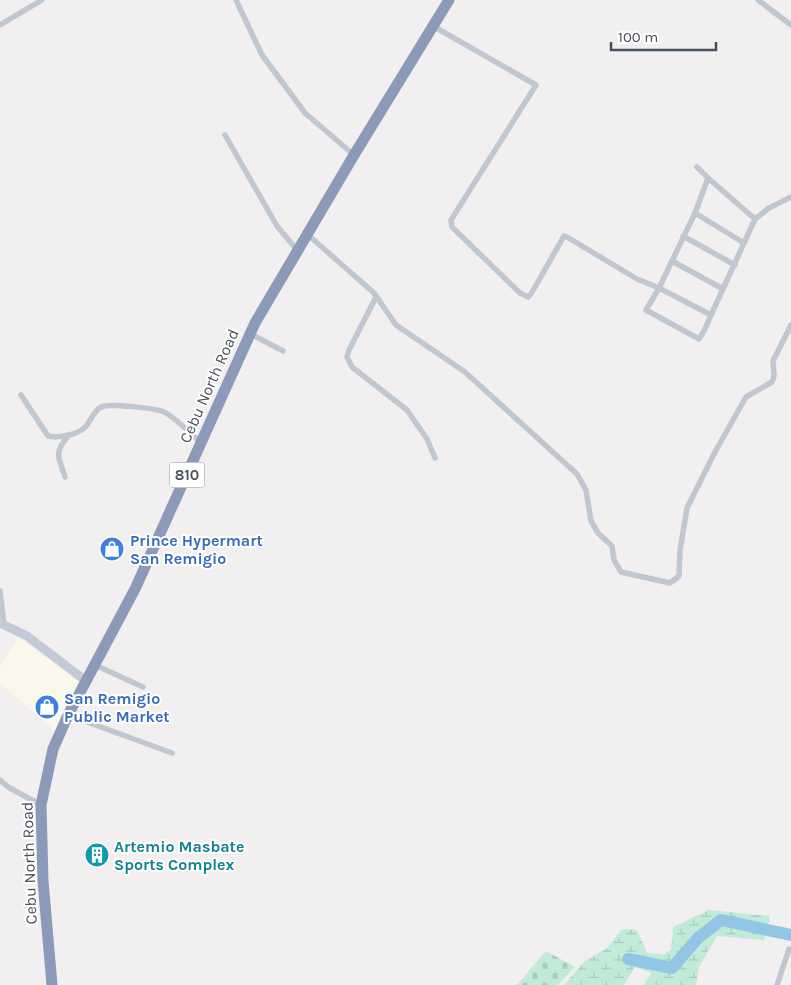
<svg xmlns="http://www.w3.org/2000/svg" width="791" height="985" viewBox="0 0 791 985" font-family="Karla,sans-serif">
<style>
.commercial{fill:#faf8ea}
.wetland{fill:url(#wetland-marsh)}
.cemetery{fill:url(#cemetery-stones)}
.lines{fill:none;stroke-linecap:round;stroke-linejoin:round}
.river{stroke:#92c6e4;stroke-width:12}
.street{stroke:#c1c7d0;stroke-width:5.5}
.secondary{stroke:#c3c9d6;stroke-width:9}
.highway{stroke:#8b9ab9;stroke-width:11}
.labels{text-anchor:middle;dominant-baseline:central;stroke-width:4;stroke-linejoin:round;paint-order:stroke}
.shield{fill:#fff;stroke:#80848c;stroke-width:1}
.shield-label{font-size:15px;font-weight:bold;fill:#494f5b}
.street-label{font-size:16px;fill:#494f5b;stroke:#fff}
.shop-label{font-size:16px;font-weight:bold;fill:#366cbe;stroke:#fff;text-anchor:start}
.culture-label{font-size:16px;font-weight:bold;fill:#0d838f;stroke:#fff;text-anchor:start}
</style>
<defs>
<pattern id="wetland-marsh" width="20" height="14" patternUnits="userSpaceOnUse" patternTransform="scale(1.25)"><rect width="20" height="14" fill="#c1ebd8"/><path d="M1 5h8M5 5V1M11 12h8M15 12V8" fill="none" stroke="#a7cbbc"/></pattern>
<pattern id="cemetery-stones" width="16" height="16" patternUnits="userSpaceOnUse" patternTransform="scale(1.25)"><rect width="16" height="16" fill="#c1ebd8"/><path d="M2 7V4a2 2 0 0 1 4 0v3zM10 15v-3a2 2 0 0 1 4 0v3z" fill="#a7cbbc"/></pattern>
</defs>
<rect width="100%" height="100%" fill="#f1efef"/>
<!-- commercial -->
<polygon class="commercial" points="19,638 80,682 55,731 0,683 0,666"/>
<!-- wetland -->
<polygon class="wetland" points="709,910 770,916 764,940 717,936 699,967 696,985 644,985 651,973 635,967 624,985 564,985 584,962 607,948 622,929 637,930 647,953 664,954 671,950 673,927"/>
<!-- cemetery -->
<polygon class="cemetery" points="546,951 575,967 558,985 517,985"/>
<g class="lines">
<!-- river -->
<polyline class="river" points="628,959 672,968 698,938 721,920 791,935"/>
<!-- street -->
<g class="street">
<polyline points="236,0 262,55 305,113 354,155"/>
<polyline points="758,0 791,25"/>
<polyline points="0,25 42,0"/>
<polyline points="433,26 536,85 451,220 452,227 520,293 528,297 531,294 564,236 567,237 637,279 659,288 711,315 755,219 769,208 791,197"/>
<polyline points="225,135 277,226 297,250"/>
<polyline points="697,167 708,178 695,213 672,261 659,288 646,310 699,339 704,331 711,315"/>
<polyline points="708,178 755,219"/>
<polyline points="695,213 744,243"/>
<polyline points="307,234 374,293 396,325 465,372 577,474 586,490 591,521 598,533 612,546 614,560 621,572 670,583 679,576 680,550 687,508 715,452 746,397 772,382 774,376 773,361 791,325"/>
<polyline points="683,236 735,265"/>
<polyline points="672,261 723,289"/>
<polyline points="376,297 349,350 347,357 352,367 407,410 427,439 435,458"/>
<polyline points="251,334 283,351"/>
<path d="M 21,395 L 48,436 C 59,438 80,435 87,425 C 91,419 95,410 101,407 C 109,403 158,408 166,413 C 179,421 190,433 201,443"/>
<path d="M 65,477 C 59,457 53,454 68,436"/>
<polyline points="0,591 4,625"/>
<polyline points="95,665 143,687"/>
<polyline points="68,715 172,753"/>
<polyline points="0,780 8,787 41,805"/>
<polyline points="777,985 789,949"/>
</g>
<!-- secondary -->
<polyline class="secondary" points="0,623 27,636 86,681"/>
<!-- highway -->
<polyline class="highway" points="52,985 43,881 41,805 53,749 68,715 135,589 255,323 354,155 449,0"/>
</g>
<!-- icons -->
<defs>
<symbol id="shop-disc" viewBox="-11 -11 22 22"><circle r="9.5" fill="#3f7fe0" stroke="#fff"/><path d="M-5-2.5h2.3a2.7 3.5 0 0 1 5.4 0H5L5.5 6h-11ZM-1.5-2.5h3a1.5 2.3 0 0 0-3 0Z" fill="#fff"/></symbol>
<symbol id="building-disc" viewBox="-11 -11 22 22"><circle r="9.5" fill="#0f9aa8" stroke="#fff"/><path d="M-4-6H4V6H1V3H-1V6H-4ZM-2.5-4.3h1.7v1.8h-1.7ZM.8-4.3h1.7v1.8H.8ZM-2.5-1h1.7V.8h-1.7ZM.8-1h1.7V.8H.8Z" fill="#fff"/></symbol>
</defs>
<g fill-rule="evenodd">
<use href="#shop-disc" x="98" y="535" width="28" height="28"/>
<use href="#shop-disc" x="33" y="693" width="28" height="28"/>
<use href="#building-disc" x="83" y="841" width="28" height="28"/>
</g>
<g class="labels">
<!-- shield labels -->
<rect class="shield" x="169.5" y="462.5" width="35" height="25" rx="4"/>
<g class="shield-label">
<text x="187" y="475">810</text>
</g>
<!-- street labels -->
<g class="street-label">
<text transform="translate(209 386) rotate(-66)">Cebu North Road</text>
<text transform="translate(29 863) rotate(-92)">Cebu North Road</text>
</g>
<!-- shop labels -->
<g class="shop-label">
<text x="130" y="540">Prince Hypermart<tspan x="130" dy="18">San Remigio</tspan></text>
<text x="64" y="698">San Remigio<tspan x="64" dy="18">Public Market</tspan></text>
</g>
<!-- culture labels -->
<g class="culture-label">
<text x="114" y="846">Artemio Masbate<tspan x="114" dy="18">Sports Complex</tspan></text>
</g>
</g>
<!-- scale -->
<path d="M611 42v8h105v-8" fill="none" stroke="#494f5b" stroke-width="2.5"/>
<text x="618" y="42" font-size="15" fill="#494f5b" stroke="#ffffff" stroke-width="4" paint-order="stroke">100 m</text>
</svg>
